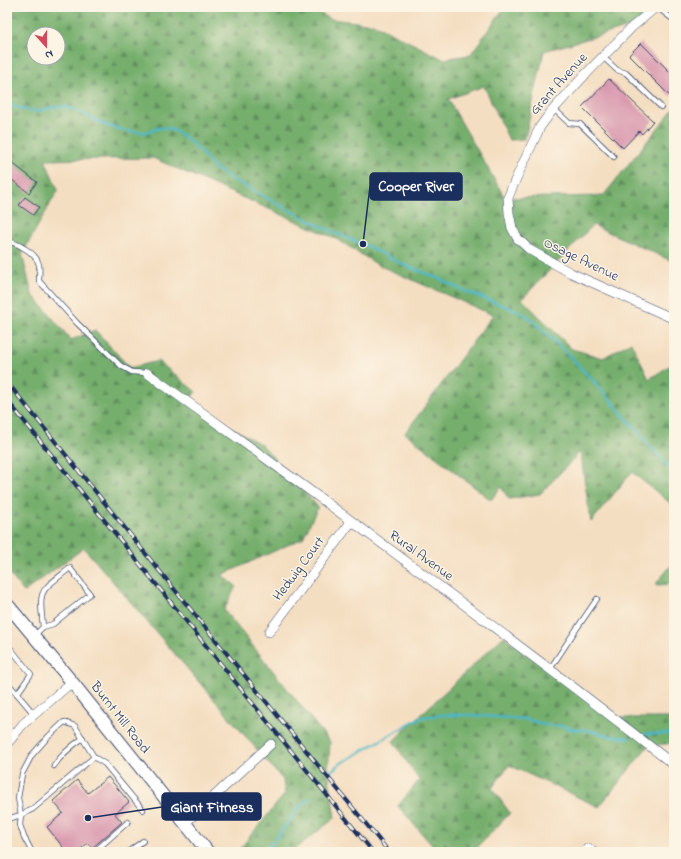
<svg xmlns="http://www.w3.org/2000/svg" width="681" height="859" viewBox="0 0 681 859" font-family="'Indie Flower',sans-serif">
<style>
.forest{fill:url(#forest-firs);stroke:#486f66;fill-rule:evenodd}
.lines{fill:none;stroke-linecap:round;stroke-linejoin:round}
.stream{stroke:#4cb7c8;stroke-width:2.5}
.building{fill:#d998ae}
.lane-casing{stroke:#3c496d;stroke-width:6}
.street-casing{stroke:#3c496d;stroke-width:10}
.secondary-casing{stroke:#3c496d;stroke-width:14}
.lane{stroke:#fff;stroke-width:4.5}
.street{stroke:#fff;stroke-width:9}
.secondary{stroke:#fff;stroke-width:12}
.rail-casing{stroke:#1b2f5e;stroke-width:4}
.rail{stroke:#fcf5e5;stroke-width:2.5;stroke-dasharray:8;stroke-linecap:butt}
.labels{text-anchor:middle;dominant-baseline:central;stroke-width:3;stroke-linejoin:round;paint-order:stroke}
.street-label{font-size:14px;fill:#1b2f5e;stroke:#fcf5e5}
.leader{fill:none;stroke:#1b2f5e;stroke-width:1.5}
.callout-dot{fill:#1b2f5e;stroke:#fcf5e5;stroke-width:1.5}
.callout{fill:#1b2f5e;stroke:#1b2f5e;stroke-width:1.5}
.callout-label{font-size:15px;text-anchor:middle;font-weight:bold;fill:#fff}
</style>
<defs>
<pattern id="forest-firs" width="22" height="20" patternUnits="userSpaceOnUse"><rect width="22" height="20" fill="#76af6d"/><path d="M5 1l3.5 6h-7zM16 11l3.5 6h-7z" fill="#608f5d"/></pattern>
</defs>
<rect width="100%" height="100%" fill="#fcf5e5"/>
<filter id="ink" filterUnits="userSpaceOnUse"><feTurbulence type="fractalNoise" baseFrequency=".025" numOctaves="2"/><feDisplacementMap in="SourceGraphic" scale="8" xChannelSelector="R" yChannelSelector="G"/><feConvolveMatrix kernelMatrix="1 2 1 2 8 2 1 2 1" color-interpolation-filters="sRGB"/></filter>
<filter id="wash" filterUnits="userSpaceOnUse"><feTurbulence type="fractalNoise" baseFrequency=".012" numOctaves="4" result="noise"/><feDisplacementMap in="SourceGraphic" scale="16" xChannelSelector="R" yChannelSelector="G"/><feGaussianBlur stdDeviation="0.9" result="paint"/><feColorMatrix in="noise" values="0 0 0 0 0 0 0 0 0 0 0 0 0 0 0 0 0 1.4 0 .05"/><feComposite in="paint" operator="in"/></filter>
<g filter="url(#wash)">
<rect width="100%" height="100%" fill="#f4dec1"/>
<!-- forest -->
<g class="forest">
<path d="M 7,7 L 310,7 L 330,19 L 374,24 L 443,59 L 470,55 L 505,7 L 664,7 L 633,26 L 544,51 L 525,139 L 509,140 L 484,86 L 448,99 L 505,198 L 603,196 L 674,108 L 674,262 L 593,225 L 522,299 L 572,349 L 603,358 L 631,342 L 649,379 L 674,363 L 674,506 L 632,472 L 591,522 L 580,452 L 540,494 L 509,499 L 501,487 L 491,500 L 405,433 L 493,315 L 378,265 L 337,239 L 153,158 L 45,160 L 58,190 L 22,254 L 32,294 L 71,340 L 95,330 L 130,368 L 158,361 L 196,392 L 188,401 L 216,419 L 262,445 L 318,507 L 303,538 L 222,575 L 236,586 L 224,610 L 330,742 L 328,771 L 335,818 L 296,848 L 294,852 L 237,852 L 285,794 L 283,780 L 84,548 L 24,592 L 7,571 ZM 34,34 L 58,34 L 58,58 L 34,58 Z"/>
<polygon points="674,562 674,584 655,585"/>
<polygon points="504,636 612,718 674,718 674,743 648,746 599,807 509,765 492,788 510,813 473,852 438,852 398,806 419,780 393,741"/>
</g>
<g class="lines">
<!-- stream -->
<g class="stream">
<path d="M 7,101 L 15,107 L 30,111 L 38,111 L 55,107 L 66,107 L 76,110 L 103,124 L 126,131 L 140,132 L 149,132 L 158,128 L 167,128 L 175,131 L 186,138 L 196,147 L 214,167 L 230,178 L 300,216 L 337,234 L 363,244 L 402,264 L 440,279 L 462,290 L 518,311 L 527,316 C 582,363 626,419 674,473"/>
<polyline points="645,734 674,734"/>
<polyline points="330,772 338,765 414,721 423,717 444,715 468,715 526,719 546,725 562,726 575,730 587,730 610,736 629,738"/>
<polyline points="262,852 275,840 297,810 310,798"/>
</g>
</g>
<g id="blocks">
<!-- building -->
<g class="building">
<polygon points="641,43 674,76 674,92 670,96 629,55"/>
<polygon points="609,79 653,121 642,134 639,131 623,148 582,107"/>
<polygon points="7,159 37,182 29,193 7,176"/>
<polygon points="25,197 39,207 33,215 19,205"/>
<polygon points="108,777 129,802 115,814 122,822 92,848 88,843 77,852 67,852 47,827 63,813 53,801 77,780 88,793"/>
</g>
</g>
</g>
<g filter="url(#ink)">
<use href="#blocks" fill-opacity="0" stroke="#3c496d" stroke-width="1"/>
<g class="lines">
<defs>
<g id="lane">
<polyline points="657,7 674,20"/>
<polyline points="603,57 617,70 626,73 661,107"/>
<polyline points="554,109 569,123 580,124 614,157"/>
<path d="M 7,241 C 17,243 37,253 39,265 C 40,270 39,276 39,281 L 77,323 L 121,366 L 132,372 L 147,373"/>
<path d="M 34,636 L 43,627 L 53,624 L 90,594 L 70,568 C 39,593 39,587 43,627"/>
<polyline points="7,644 31,674 17,694"/>
<polyline points="550,669 573,634 597,599"/>
<polyline points="7,682 34,714"/>
<polyline points="94,757 105,764 143,810"/>
<path d="M 54,766 C 61,755 73,745 83,738"/>
<polyline points="7,819 21,815 33,809 94,757 75,726 64,722 48,737 32,755 22,774 18,798 21,815 20,825 24,837 32,852"/>
<polyline points="94,852 128,822"/>
<polyline points="128,852 143,841"/>
</g>
<g id="street">
<polyline points="656,7 632,27 583,77 551,112 540,127 514,183 508,198 509,213 512,228 518,239 530,250 571,273 674,319"/>
<path d="M 147,373 C 325,500 501,630 674,765"/>
<polyline points="269,632 351,522"/>
<polyline points="7,744 23,724 72,682"/>
<polyline points="184,824 271,744"/>
<polyline points="585,852 588,848 593,852"/>
</g>
<polyline id="secondary" points="7,604 72,682 208,852"/>
</defs>
<!-- lane casing -->
<use href="#lane" class="lane-casing"/>
<!-- street casing -->
<use href="#street" class="street-casing"/>
<!-- secondary casing -->
<use href="#secondary" class="secondary-casing"/>
<!-- lane -->
<use href="#lane" class="lane"/>
<!-- street -->
<use href="#street" class="street"/>
<!-- secondary -->
<use href="#secondary" class="secondary"/>
<defs>
<g id="rail">
<polyline points="7,382 187,605 389,852"/>
<polyline points="7,400 373,852"/>
</g>
</defs>
<!-- rail casing -->
<use href="#rail" class="rail-casing"/>
<!-- rail -->
<use href="#rail" class="rail"/>
</g>
</g>
<g class="labels">
<!-- street labels -->
<g class="street-label">
<text transform="translate(559 84) rotate(-48)">Grant Avenue</text>
<text transform="translate(581 260) rotate(26)">Osage Avenue</text>
<text transform="translate(421 556) rotate(36)">Rural Avenue</text>
<text transform="translate(299 569) rotate(-53)">Hedwig Court</text>
<text transform="translate(120 718) rotate(52)">Burnt Mill Road</text>
</g>
</g>
<!-- callouts -->
<path class="leader" d="M363 244L370 186M88 818L162 807"/>
<g class="callout-dot">
<circle cx="363" cy="244" r="4"/>
<circle cx="88" cy="818" r="4"/>
</g>
<g class="callout">
<rect x="370" y="173" width="92" height="27" rx="4"/>
<rect x="162" y="793" width="99" height="27" rx="4"/>
</g>
<g class="callout-label">
<text x="416" y="191">Cooper River</text>
<text x="212" y="812">Giant Fitness</text>
</g>
<!-- margin -->
<rect width="681" height="859" fill="none" stroke="#fcf5e5" stroke-width="24"/>
<!-- north arrow -->
<g transform="translate(46 46) rotate(159)"><circle r="19" fill="#fcf5e5" stroke="#a2a6af"/>
<path d="M0-3L7 15L0 10L-7 15Z" fill="#d1495b"/>
<text y="-6" font-size="11" font-weight="bold" text-anchor="middle" fill="#1b2f5e">N</text>
</g>
</svg>
